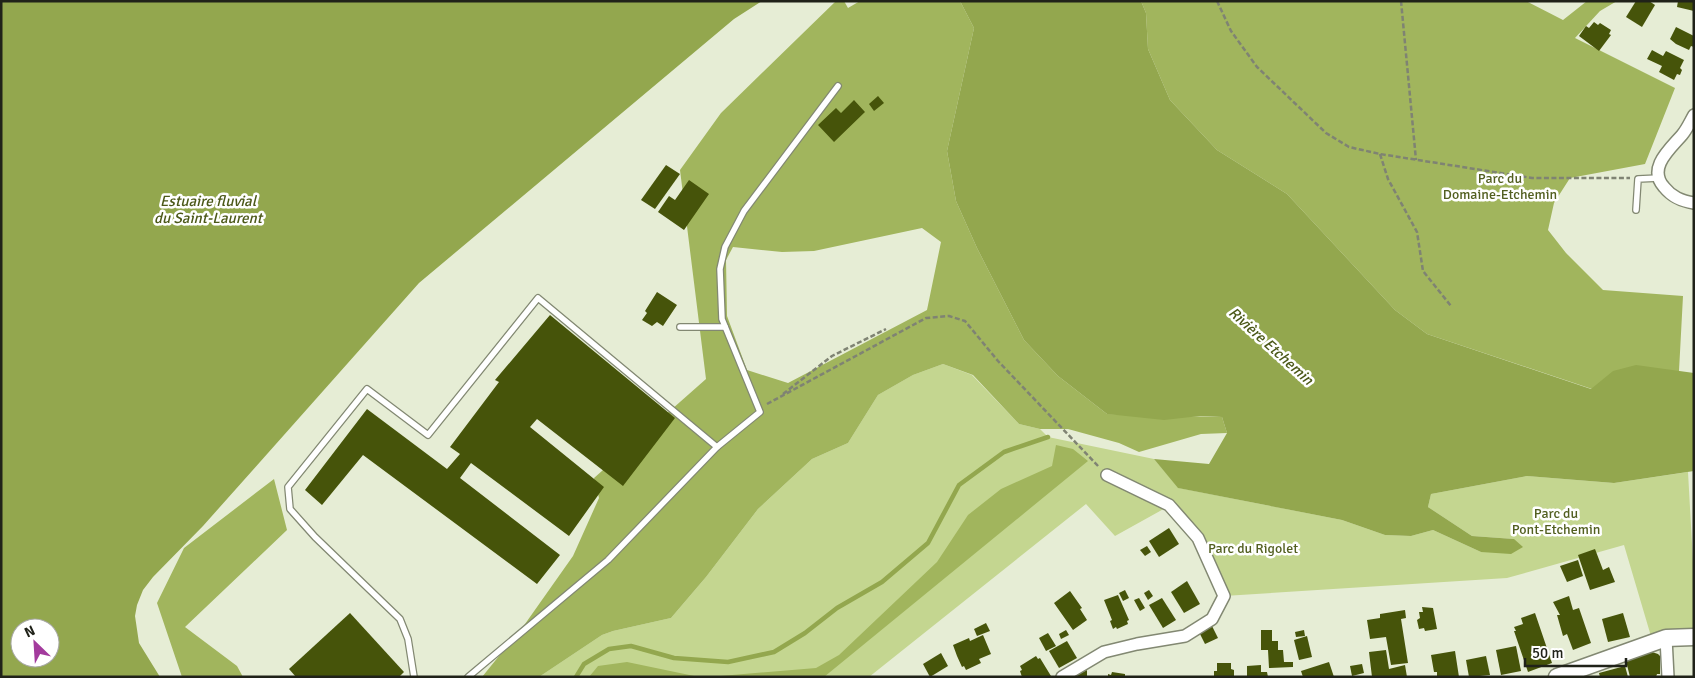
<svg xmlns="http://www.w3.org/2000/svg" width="1695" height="678" viewBox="0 0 1695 678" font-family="Signika,sans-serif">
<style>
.green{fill:#c4d690}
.forest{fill:#a1b55d;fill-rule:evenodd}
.water{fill:#93a74e;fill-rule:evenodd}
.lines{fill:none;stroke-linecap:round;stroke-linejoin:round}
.stream{stroke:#93a74e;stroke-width:4.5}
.building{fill:#46540a}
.lane-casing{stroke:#828872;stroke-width:8}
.street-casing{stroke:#828872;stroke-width:14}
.secondary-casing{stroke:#828872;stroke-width:19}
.path{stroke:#7f8373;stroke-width:2.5;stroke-dasharray:5 2.5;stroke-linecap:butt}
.lane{stroke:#fff;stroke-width:5.5}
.street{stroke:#fff;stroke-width:11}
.secondary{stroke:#fff;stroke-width:16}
.labels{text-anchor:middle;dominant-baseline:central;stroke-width:5;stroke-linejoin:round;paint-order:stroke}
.park-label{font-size:14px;fill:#525f20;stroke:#fff}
.water-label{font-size:15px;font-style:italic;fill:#4b5818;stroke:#fff}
</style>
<rect width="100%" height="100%" fill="#e6edd5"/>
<!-- green -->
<polygon class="green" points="943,364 972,375 1019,424 1040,429 1048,437 1154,459 1179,488 1342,520 1385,535 1411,536 1433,530 1481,552 1514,539 1472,536 1428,507 1431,494 1527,476 1614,483 1688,472 1694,580 1694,637 1653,643 1624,545 1507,578 1224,596 1198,538 1169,506 1115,536 1086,504 869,677 539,677 602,635 613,631 671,618 706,577 758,509 812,459 848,443 878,395 913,375"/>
<!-- forest -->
<g class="forest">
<path d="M 836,1 L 844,1 L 848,8 L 860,1 L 960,1 L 974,28 L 947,151 L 956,201 L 977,248 L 1024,340 L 1058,376 L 1107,414 L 1222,417 L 1227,433 L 1201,434 L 1139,452 L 1119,443 L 1068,429 L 1040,429 L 1019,424 L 973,375 L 943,364 L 913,375 L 878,395 L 848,443 L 812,459 L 758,509 L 706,577 L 671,618 L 613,631 L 602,635 L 539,677 L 482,677 L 525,624 L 573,556 L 599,498 L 594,478 L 706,379 L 680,170 L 721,113 ZM 922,228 L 941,242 L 927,310 L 788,383 L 747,370 L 727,316 L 726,260 L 733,247 L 782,252 L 814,251 Z"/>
<polygon points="1141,1 1526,1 1563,20 1587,1 1617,1 1600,11 1575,38 1675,88 1645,164 1570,178 1554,203 1548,230 1566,253 1603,290 1683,296 1679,371 1592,389 1427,334 1395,310 1287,194 1217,150 1170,100 1148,49 1146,13"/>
<polygon points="1056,445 1073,449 1088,461 824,677 709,677 816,668 839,655 937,562 968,515 1001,489 1052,466"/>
<polygon points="274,479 287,530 185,627 237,666 243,677 182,677 157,603 184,548"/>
<polygon points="627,662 699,677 589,677 598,666"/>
</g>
<!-- water -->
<g class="water">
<path d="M 1,1 L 762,1 L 734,19 L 419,283 L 203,526 L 153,577 L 143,590 L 137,605 L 135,616 L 139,643 L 160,677 L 1,677 ZM 20,628 L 50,628 L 50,658 L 20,658 Z"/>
<polygon points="960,1 1141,1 1146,13 1148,49 1170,100 1217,150 1287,194 1395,310 1427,334 1591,389 1613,371 1636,365 1694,373 1694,471 1614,483 1527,476 1431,494 1428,507 1472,536 1514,539 1523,547 1511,554 1481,552 1433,530 1411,536 1385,535 1342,520 1178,488 1154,459 1209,464 1227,433 1222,417 1200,416 1164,420 1107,414 1058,376 1024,340 977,248 956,201 947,151 974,28"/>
</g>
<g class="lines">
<!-- stream -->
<polyline class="stream" points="576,677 584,664 609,649 631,646 674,658 728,662 774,652 805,633 837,608 882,582 928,543 959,485 1004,452 1048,437"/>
</g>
<!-- building -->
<g class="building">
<polygon points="1636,1 1649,1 1655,5 1642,27 1626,17"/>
<polygon points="1678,1 1694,1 1694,11 1677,7"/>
<polygon points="1594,22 1598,25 1600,23 1611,30 1609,34 1611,35 1599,51 1579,36 1586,26 1589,28"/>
<polygon points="1676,27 1694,36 1694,47 1691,46 1689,50 1676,44 1670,39"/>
<polygon points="1652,50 1663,56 1666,51 1684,60 1680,68 1682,70 1680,75 1677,74 1674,80 1659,72 1662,66 1647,59"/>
<polygon points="878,96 884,103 874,111 869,104"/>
<polygon points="854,100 865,112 834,142 818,125 836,108 841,113"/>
<polygon points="666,165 680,174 655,209 641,200"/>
<polygon points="689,180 709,194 684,230 658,212 669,196 675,200"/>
<polygon points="657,292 677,305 663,326 657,322 652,326 642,320 647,313 645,311"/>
<polygon points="550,315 675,418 623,486 537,419 530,427 604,487 569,536 471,463 460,478 560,555 537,584 363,455 322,505 305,490 367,409 447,469 460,454 450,447 499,382 495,380"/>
<polygon points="1169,528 1179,544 1159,557 1149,541"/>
<polygon points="1147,546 1151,552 1145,556 1140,550"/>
<polygon points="1595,549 1603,570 1609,567 1615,582 1590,590 1578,555"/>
<polygon points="1578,560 1583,576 1567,582 1560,566"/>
<polygon points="1187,581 1200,604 1184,613 1171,592"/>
<polygon points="1125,590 1129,598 1123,601 1119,593"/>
<polygon points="1149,590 1153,596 1148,600 1144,593"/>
<polygon points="1070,591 1082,608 1080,609 1087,620 1073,630 1054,603"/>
<polygon points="1118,595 1129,620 1127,621 1128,624 1117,629 1116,627 1113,629 1110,621 1112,620 1104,600"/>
<polygon points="1569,596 1573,610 1579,608 1591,643 1573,650 1567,634 1563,636 1557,615 1560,615 1553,602"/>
<polygon points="1139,598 1145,608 1140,611 1134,600"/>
<polygon points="1162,598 1176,620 1163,628 1149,605"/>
<polygon points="1422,607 1433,608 1437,629 1425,631 1424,628 1419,629 1417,620 1420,618 1419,612 1423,612"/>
<polygon points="1405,610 1406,618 1401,619 1408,663 1391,665 1386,637 1370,639 1367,620 1380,618 1380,614"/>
<polygon points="350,613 404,672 399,677 296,677 289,669"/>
<polygon points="1535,613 1552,663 1528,672 1514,631 1516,631 1514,627 1523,624 1521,618"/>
<polygon points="1623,613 1630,637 1608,642 1602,619"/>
<polygon points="986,623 990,631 977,636 974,629"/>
<polygon points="1212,626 1218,638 1205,644 1199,632"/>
<polygon points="1066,630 1069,635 1061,639 1059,634"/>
<polygon points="1261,630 1272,630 1272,641 1278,641 1278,650 1283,650 1284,662 1293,662 1293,667 1269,668 1268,650 1261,650"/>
<polygon points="1304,630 1305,636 1296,637 1295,632"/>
<polygon points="1048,633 1056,646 1046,651 1039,638"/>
<polygon points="983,635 991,654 979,659 981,663 966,670 964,666 962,667 957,656 953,645 969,638 970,641"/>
<polygon points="1307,636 1312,657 1299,660 1294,640"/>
<polygon points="1067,641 1077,658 1059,668 1049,651"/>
<polygon points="1516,646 1521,671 1501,675 1496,650"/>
<polygon points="1386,650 1389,669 1405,665 1407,677 1372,677 1369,652"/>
<polygon points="1455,651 1459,677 1437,677 1437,672 1434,672 1431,655"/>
<polygon points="1652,652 1658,654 1660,656 1660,674 1657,674 1656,677 1630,677 1626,661"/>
<polygon points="941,653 948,666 930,677 923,664"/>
<polygon points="1036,656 1038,659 1040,658 1051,676 1022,677 1020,671 1022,670 1020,666"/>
<polygon points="1486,656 1490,675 1469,677 1466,660"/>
<polygon points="1329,662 1334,677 1303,677 1301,671"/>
<polygon points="1217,663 1231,663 1231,669 1234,670 1234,677 1214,677 1214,671 1217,671"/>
<polygon points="1362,664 1364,673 1352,676 1350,666"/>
<polygon points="1261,665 1261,672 1267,672 1268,677 1247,677 1247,666"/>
<polygon points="1625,666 1628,677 1600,677 1599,673"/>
<polygon points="1087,670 1087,677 1073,677"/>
<polygon points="1112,672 1125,674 1125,677 1108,677 1108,674 1111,675"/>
</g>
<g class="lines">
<defs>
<g id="lane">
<polyline points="1636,210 1638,179 1659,178"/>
<polyline points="680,327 725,327"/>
<polyline points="414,677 408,639 400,619 315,537 290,509 288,487 367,389 428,435 538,298 717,447"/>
<polyline points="468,677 608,560 717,447 760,412 722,319 720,269 725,247 744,211 838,86"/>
</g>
<g id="street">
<path d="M 1694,115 C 1690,122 1687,129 1682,135 C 1670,149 1647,168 1664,187 C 1672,197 1681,201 1694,203"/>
<polyline points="1666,638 1668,677"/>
<polyline points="1062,677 1104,652 1137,644 1185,636 1212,619 1224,596 1198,538 1169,505 1107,475"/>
</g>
<polyline id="secondary" points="1557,677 1666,638 1694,637"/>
</defs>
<!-- lane casing -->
<use href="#lane" class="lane-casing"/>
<!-- street casing -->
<use href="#street" class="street-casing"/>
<!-- secondary casing -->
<use href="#secondary" class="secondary-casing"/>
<!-- path -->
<g class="path">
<polyline points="1217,1 1231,31 1257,67 1326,133 1349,147 1380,154 1532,178 1630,178"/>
<polyline points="1401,1 1416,160"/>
<polyline points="1380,154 1388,179 1417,232 1423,271 1451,306"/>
<polyline points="783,394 832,356 886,329"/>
<polyline points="767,404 926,318 949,316 965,321 998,361 1099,467"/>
</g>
<!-- lane -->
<use href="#lane" class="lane"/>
<!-- street -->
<use href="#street" class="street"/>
<!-- secondary -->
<use href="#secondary" class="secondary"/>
</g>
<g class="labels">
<!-- park labels -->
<g class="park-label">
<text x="1500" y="178">Parc du<tspan x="1500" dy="16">Domaine-Etchemin</tspan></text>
<text x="1556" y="513">Parc du<tspan x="1556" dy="16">Pont-Etchemin</tspan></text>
<text x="1253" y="548">Parc du Rigolet</text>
</g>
<!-- water labels -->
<g class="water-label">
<text x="208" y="201">Estuaire fluvial<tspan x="208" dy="17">du Saint-Laurent</tspan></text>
<text transform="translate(1271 346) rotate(42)">Rivière Etchemin</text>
</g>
</g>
<!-- border -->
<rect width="1695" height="678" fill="none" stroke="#202219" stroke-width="5"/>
<!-- north arrow -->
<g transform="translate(35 643) rotate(335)"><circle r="24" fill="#ffffff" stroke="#a6a7a3"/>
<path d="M0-4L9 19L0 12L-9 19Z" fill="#a33b9d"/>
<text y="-8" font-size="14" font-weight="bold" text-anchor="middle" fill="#202219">N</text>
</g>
<!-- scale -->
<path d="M1525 658v8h101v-8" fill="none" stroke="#202219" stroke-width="2.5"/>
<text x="1532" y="658" font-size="15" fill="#202219" stroke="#ffffff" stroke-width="4" paint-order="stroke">50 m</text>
</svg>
